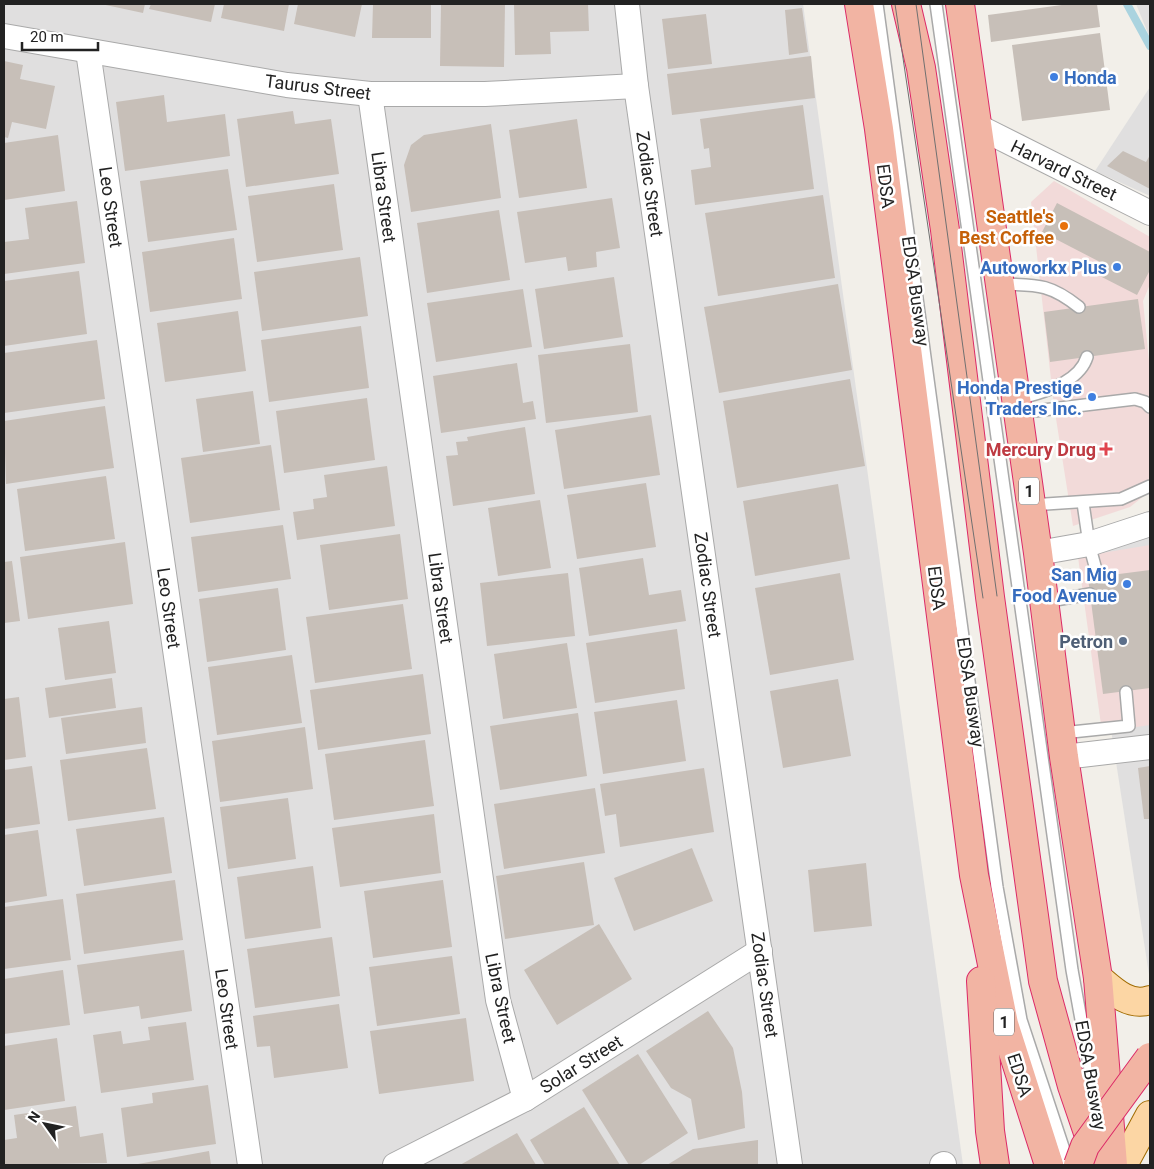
<svg xmlns="http://www.w3.org/2000/svg" width="1154" height="1169" viewBox="0 0 1154 1169" font-family="Roboto,sans-serif">
<style>
.residential{fill:#e0dfdf}
.commercial{fill:#f2dad9}
.lines{fill:none;stroke-linecap:round;stroke-linejoin:round}
.stream{stroke:#aad3df;stroke-width:8}
.building{fill:#c7bfb8}
.service-casing{stroke:#a9a9a9;stroke-width:14}
.minor-casing{stroke:#a9a9a9;stroke-width:26}
.primary-casing{stroke:#a06b00;stroke-width:30}
.trunk-casing{stroke:#dc2a67;stroke-width:30}
.service{stroke:#fff;stroke-width:11}
.minor{stroke:#fff;stroke-width:24}
.primary{stroke:#fcd6a4;stroke-width:28}
.trunk{stroke:#f2b4a3;stroke-width:28}
.tram{stroke:#707070;stroke-width:1}
.trunk-bridge-casing{stroke:#dc2a67;stroke-width:30;stroke-linecap:butt}
.trunk-bridge{stroke:#f2b4a3;stroke-width:28}
.shop-dot{fill:#3f7fe0;stroke:#fff;stroke-width:2}
.food-dot{fill:#e8710a;stroke:#fff;stroke-width:2}
.health-dot{fill:#e0444e;stroke:#fff;stroke-width:2}
.service-dot{fill:#5c6f8a;stroke:#fff;stroke-width:2}
.labels{text-anchor:middle;dominant-baseline:central;stroke-width:5;stroke-linejoin:round;paint-order:stroke}
.shield{fill:#fff;stroke:#646464;stroke-width:1}
.shield-label{font-size:16px;font-weight:bold;fill:#222}
.shop-label{font-size:18px;font-weight:bold;fill:#366cbe;stroke:#fff;text-anchor:end}
.street-label{font-size:18px;fill:#222;stroke:#fff}
.food-label{font-size:18px;font-weight:bold;fill:#c56008;stroke:#fff;text-anchor:end}
.health-label{font-size:18px;font-weight:bold;fill:#be3a42;stroke:#fff;text-anchor:end}
.service-label{font-size:18px;font-weight:bold;fill:#4e5e75;stroke:#fff;text-anchor:end}
</style>
<rect width="100%" height="100%" fill="#f2efe9"/>
<!-- residential -->
<g class="residential">
<polygon points="4,4 803,4 963,1165 4,1165"/>
<polygon points="1136,4 1150,4 1150,38"/>
<polygon points="1150,87 1150,196 1095,171"/>
<polygon points="1150,537 1150,981 1083,549"/>
</g>
<!-- commercial -->
<g class="commercial">
<polygon points="1054,181 1150,237 1150,284 1143,301 1150,371 1150,491 1130,507 1073,526 1054,406 1031,202"/>
<polygon points="1150,545 1150,725 1102,732 1078,557"/>
</g>
<g class="lines">
<!-- stream -->
<polyline class="stream" points="1127,4 1150,46"/>
</g>
<!-- building -->
<g class="building">
<polygon points="101,4 145,4 143,13"/>
<polygon points="151,4 215,4 211,22 149,9"/>
<polygon points="224,4 289,4 284,31 221,18"/>
<polygon points="298,4 362,4 355,37 294,24"/>
<polygon points="373,4 431,4 431,38 372,38"/>
<polygon points="441,4 505,4 504,67 440,66"/>
<polygon points="514,4 588,4 589,31 550,32 551,54 515,55"/>
<polygon points="1069,4 1097,4 1100,27 991,42 988,15"/>
<polygon points="802,8 808,52 789,55 785,10"/>
<polygon points="706,14 712,64 668,69 662,19"/>
<polygon points="1100,33 1110,110 1022,121 1012,45"/>
<polygon points="811,56 815,98 672,115 667,74"/>
<polygon points="4,61 23,65 20,79 55,86 46,129 12,122 8,138 4,137"/>
<polygon points="164,95 167,122 225,114 230,156 125,171 116,102"/>
<polygon points="803,105 814,189 695,205 691,170 711,167 709,148 704,149 700,119"/>
<polygon points="293,111 295,124 331,119 339,174 246,187 237,119"/>
<polygon points="577,119 587,188 519,198 509,130"/>
<polygon points="491,124 501,198 411,212 404,165 411,145 424,135"/>
<polygon points="58,135 65,191 4,200 4,143"/>
<polygon points="1123,151 1146,162 1150,155 1150,189 1107,166"/>
<polygon points="228,169 237,230 148,242 140,181"/>
<polygon points="334,184 343,250 257,262 248,196"/>
<polygon points="823,195 835,278 718,296 705,213"/>
<polygon points="612,198 620,248 596,252 597,267 568,271 566,257 525,263 517,212"/>
<polygon points="77,201 85,263 4,274 4,242 29,239 25,208"/>
<polygon points="1057,203 1150,252 1150,270 1137,295 1094,273 1100,262 1042,232"/>
<polygon points="499,210 510,280 427,293 417,223"/>
<polygon points="234,238 242,299 150,312 142,252"/>
<polygon points="360,257 368,316 262,331 254,272"/>
<polygon points="79,271 87,334 4,346 4,281"/>
<polygon points="614,277 623,337 544,349 535,289"/>
<polygon points="838,284 852,370 719,393 704,307"/>
<polygon points="523,289 532,347 436,362 427,303"/>
<polygon points="1138,299 1145,349 1050,362 1044,312"/>
<polygon points="238,311 246,371 165,382 157,323"/>
<polygon points="361,326 369,388 269,402 261,340"/>
<polygon points="97,340 105,399 4,413 4,353"/>
<polygon points="630,344 638,412 546,423 538,355"/>
<polygon points="517,363 523,403 533,401 536,419 441,433 433,376"/>
<polygon points="850,379 865,466 737,488 723,401"/>
<polygon points="253,391 260,444 203,452 196,399"/>
<polygon points="367,398 375,460 284,473 276,411"/>
<polygon points="105,406 114,468 6,484 4,421"/>
<polygon points="651,415 660,475 564,489 555,430"/>
<polygon points="525,427 535,494 453,506 446,456 458,455 456,442 468,441 467,437"/>
<polygon points="271,445 280,510 190,523 181,458"/>
<polygon points="387,466 395,526 297,540 293,512 314,509 313,499 327,497 324,475"/>
<polygon points="106,476 115,539 25,551 17,489"/>
<polygon points="646,483 656,547 577,559 567,495"/>
<polygon points="838,484 850,559 755,576 743,501"/>
<polygon points="540,500 551,568 498,576 488,508"/>
<polygon points="283,525 291,579 198,592 191,537"/>
<polygon points="400,534 408,599 329,610 320,545"/>
<polygon points="125,542 133,604 28,619 20,557"/>
<polygon points="643,558 649,595 681,590 686,621 589,636 579,568"/>
<polygon points="12,561 20,621 4,623 4,562"/>
<polygon points="1150,570 1150,688 1103,694 1088,578"/>
<polygon points="568,573 575,636 487,646 480,583"/>
<polygon points="840,573 854,660 770,675 755,588"/>
<polygon points="278,588 286,650 207,662 199,599"/>
<polygon points="403,604 412,669 315,683 306,617"/>
<polygon points="109,621 116,673 65,680 58,628"/>
<polygon points="677,629 685,689 595,703 586,643"/>
<polygon points="567,643 577,708 503,719 494,654"/>
<polygon points="292,655 302,723 217,735 208,667"/>
<polygon points="423,674 431,734 318,750 310,690"/>
<polygon points="112,678 116,708 49,718 45,688"/>
<polygon points="838,679 851,756 783,768 770,691"/>
<polygon points="19,697 26,757 4,760 4,699"/>
<polygon points="677,700 686,761 603,774 594,712"/>
<polygon points="142,707 146,743 66,754 61,718"/>
<polygon points="578,713 587,776 500,790 490,726"/>
<polygon points="305,727 313,789 220,802 212,741"/>
<polygon points="425,740 434,806 334,820 325,754"/>
<polygon points="147,748 156,809 68,821 60,760"/>
<polygon points="32,766 40,824 4,829 4,770"/>
<polygon points="1150,766 1150,819 1144,819 1138,768"/>
<polygon points="704,768 714,832 620,847 616,814 605,816 600,784"/>
<polygon points="595,788 605,853 504,869 494,804"/>
<polygon points="288,798 296,859 228,869 220,807"/>
<polygon points="434,814 441,873 340,887 332,828"/>
<polygon points="164,817 172,873 84,886 76,829"/>
<polygon points="38,830 47,896 4,903 4,835"/>
<polygon points="692,848 713,901 634,931 614,878"/>
<polygon points="584,862 594,925 505,939 496,876"/>
<polygon points="866,863 872,926 814,932 808,870"/>
<polygon points="313,866 321,928 245,939 237,877"/>
<polygon points="175,880 183,940 84,954 76,894"/>
<polygon points="443,880 452,947 373,958 364,891"/>
<polygon points="63,899 71,960 4,969 4,907"/>
<polygon points="599,924 632,979 557,1025 524,970"/>
<polygon points="332,937 340,996 255,1008 247,949"/>
<polygon points="184,950 192,1011 141,1019 139,1006 84,1014 77,965"/>
<polygon points="452,956 460,1014 377,1026 369,967"/>
<polygon points="63,970 70,1025 4,1034 4,979"/>
<polygon points="339,1004 348,1068 274,1078 270,1046 257,1047 253,1016"/>
<polygon points="708,1011 733,1048 742,1092 745,1128 698,1140 691,1099 671,1088 646,1051"/>
<polygon points="466,1018 474,1081 379,1094 370,1031"/>
<polygon points="186,1022 194,1080 101,1093 93,1035 121,1031 123,1044 150,1040 148,1027"/>
<polygon points="57,1038 65,1101 4,1110 4,1046"/>
<polygon points="638,1054 688,1133 639,1165 629,1165 582,1090"/>
<polygon points="208,1085 216,1144 127,1157 121,1108 153,1103 152,1093"/>
<polygon points="76,1106 80,1137 103,1133 107,1163 4,1165 4,1140 17,1138 14,1115"/>
<polygon points="584,1107 620,1165 545,1165 530,1140"/>
<polygon points="517,1133 536,1165 460,1165"/>
<polygon points="758,1140 758,1165 667,1165 693,1149"/>
<polygon points="209,1151 211,1165 138,1165 138,1164"/>
</g>
<g class="lines">
<defs>
<g id="service">
<polyline points="877,4 997,887 1021,1020 1069,1165"/>
<polyline points="936,4 1072,970 1096,1102"/>
<path d="M 1000,284 C 1036,285 1049,283 1079,307"/>
<path d="M 1016,399 C 1040,394 1079,383 1087,357"/>
<polyline points="1018,413 1135,399 1145,402 1150,407"/>
<polyline points="1083,503 1089,544 1098,577"/>
<polyline points="1031,505 1121,499 1150,486"/>
<polyline points="1044,602 1090,594"/>
<polyline points="1062,733 1129,726 1126,692"/>
</g>
<g id="minor">
<polyline points="627,4 636,86 790,1165"/>
<polyline points="4,36 287,85 370,94 485,94 636,86"/>
<polyline points="88,51 250,1165"/>
<polyline points="370,94 498,1000 525,1099"/>
<polyline points="977,126 1150,213"/>
<polyline points="1038,553 1089,544 1150,524"/>
<polyline points="1064,757 1150,747"/>
<polyline points="395,1165 525,1099 760,951"/>
<polyline points="942,1165 944,1164"/>
</g>
<g id="primary">
<path d="M 1098,978 C 1113,991 1129,1007 1150,1000"/>
<polyline points="1123,1165 1150,1115"/>
</g>
<g id="trunk">
<polyline points="859,4 879,129 974,875 1004,1024 1049,1165"/>
<polyline points="906,4 921,68 945,230 990,597 1043,981 1072,1086 1099,1165"/>
<polyline points="960,4 1038,553 1064,757 1098,978 1113,1165"/>
<polyline points="981,981 990,1131 995,1165"/>
</g>
</defs>
<!-- service casing -->
<use href="#service" class="service-casing"/>
<!-- minor casing -->
<use href="#minor" class="minor-casing"/>
<!-- primary casing -->
<use href="#primary" class="primary-casing"/>
<!-- trunk casing -->
<use href="#trunk" class="trunk-casing"/>
<!-- service -->
<use href="#service" class="service"/>
<!-- minor -->
<use href="#minor" class="minor"/>
<!-- primary -->
<use href="#primary" class="primary"/>
<!-- trunk -->
<use href="#trunk" class="trunk"/>
<!-- tram -->
<g class="tram">
<polyline points="895,4 983,598"/>
<polyline points="916,4 997,596"/>
</g>
<defs>
<polyline id="trunk-bridge" points="1078,1165 1085,1146 1150,1057"/>
</defs>
<!-- trunk-bridge casing -->
<use href="#trunk-bridge" class="trunk-bridge-casing"/>
<!-- trunk-bridge -->
<use href="#trunk-bridge" class="trunk-bridge"/>
</g>
<!-- markers -->
<g class="shop-dot">
<circle cx="1054" cy="77" r="5"/>
<circle cx="1117" cy="267" r="5"/>
<circle cx="1092" cy="397" r="5"/>
<circle cx="1127" cy="584" r="5"/>
</g>
<circle class="food-dot" cx="1064" cy="226" r="5"/>
<path class="health-dot" d="M1103.5 441.5h5v5h5v5h-5v5h-5v-5h-5v-5h5z"/>
<circle class="service-dot" cx="1123" cy="641" r="5"/>
<g class="labels">
<!-- shield labels -->
<g class="shield">
<rect x="1019" y="477.5" width="20" height="27" rx="4"/>
<rect x="994" y="1008.5" width="20" height="27" rx="4"/>
</g>
<g class="shield-label">
<text x="1029" y="491">1</text>
<text x="1004" y="1022">1</text>
</g>
<!-- shop labels -->
<g class="shop-label">
<text x="1064" y="77" text-anchor="start">Honda</text>
<text x="1107" y="267">Autoworkx Plus</text>
<text x="1082" y="387">Honda Prestige<tspan x="1082" dy="21">Traders Inc.</tspan></text>
<text x="1117" y="574">San Mig<tspan x="1117" dy="21">Food Avenue</tspan></text>
</g>
<!-- street labels -->
<g class="street-label">
<text transform="translate(318 87) rotate(7)">Taurus Street</text>
<text transform="translate(1064 170) rotate(26)">Harvard Street</text>
<text transform="translate(650 184) rotate(82)">Zodiac Street</text>
<text transform="translate(886 186) rotate(83)">EDSA</text>
<text transform="translate(384 197) rotate(82)">Libra Street</text>
<text transform="translate(111 207) rotate(82)">Leo Street</text>
<text transform="translate(916 291) rotate(82)">EDSA Busway</text>
<text transform="translate(708 585) rotate(82)">Zodiac Street</text>
<text transform="translate(937 588) rotate(83)">EDSA</text>
<text transform="translate(441 598) rotate(82)">Libra Street</text>
<text transform="translate(169 608) rotate(82)">Leo Street</text>
<text transform="translate(971 692) rotate(82)">EDSA Busway</text>
<text transform="translate(765 985) rotate(82)">Zodiac Street</text>
<text transform="translate(501 998) rotate(78)">Libra Street</text>
<text transform="translate(227 1009) rotate(82)">Leo Street</text>
<text transform="translate(581 1064) rotate(-32)">Solar Street</text>
<text transform="translate(1020 1075) rotate(72)">EDSA</text>
<text transform="translate(1091 1075) rotate(80)">EDSA Busway</text>
</g>
<!-- food labels -->
<g class="food-label">
<text x="1054" y="216">Seattle's<tspan x="1054" dy="21">Best Coffee</tspan></text>
</g>
<!-- health labels -->
<g class="health-label">
<text x="1096" y="449">Mercury Drug</text>
</g>
<!-- service labels -->
<g class="service-label">
<text x="1113" y="641">Petron</text>
</g>
</g>
<!-- border -->
<rect width="1154" height="1169" fill="none" stroke="#222222" stroke-width="10"/>
<!-- north arrow -->
<g transform="translate(45 1124) rotate(303)" stroke="#ffffff" stroke-width="4" paint-order="stroke">
<path d="M0-4L9 19L0 12L-9 19Z" fill="#222222"/>
<text y="-8" font-size="14" font-weight="bold" text-anchor="middle" fill="#222222">N</text>
</g>
<!-- scale -->
<path d="M22 42v8h76v-8" fill="none" stroke="#222222" stroke-width="2.5"/>
<text x="30" y="42" font-size="15" fill="#222222" stroke="#ffffff" stroke-width="4" paint-order="stroke">20 m</text>
</svg>
